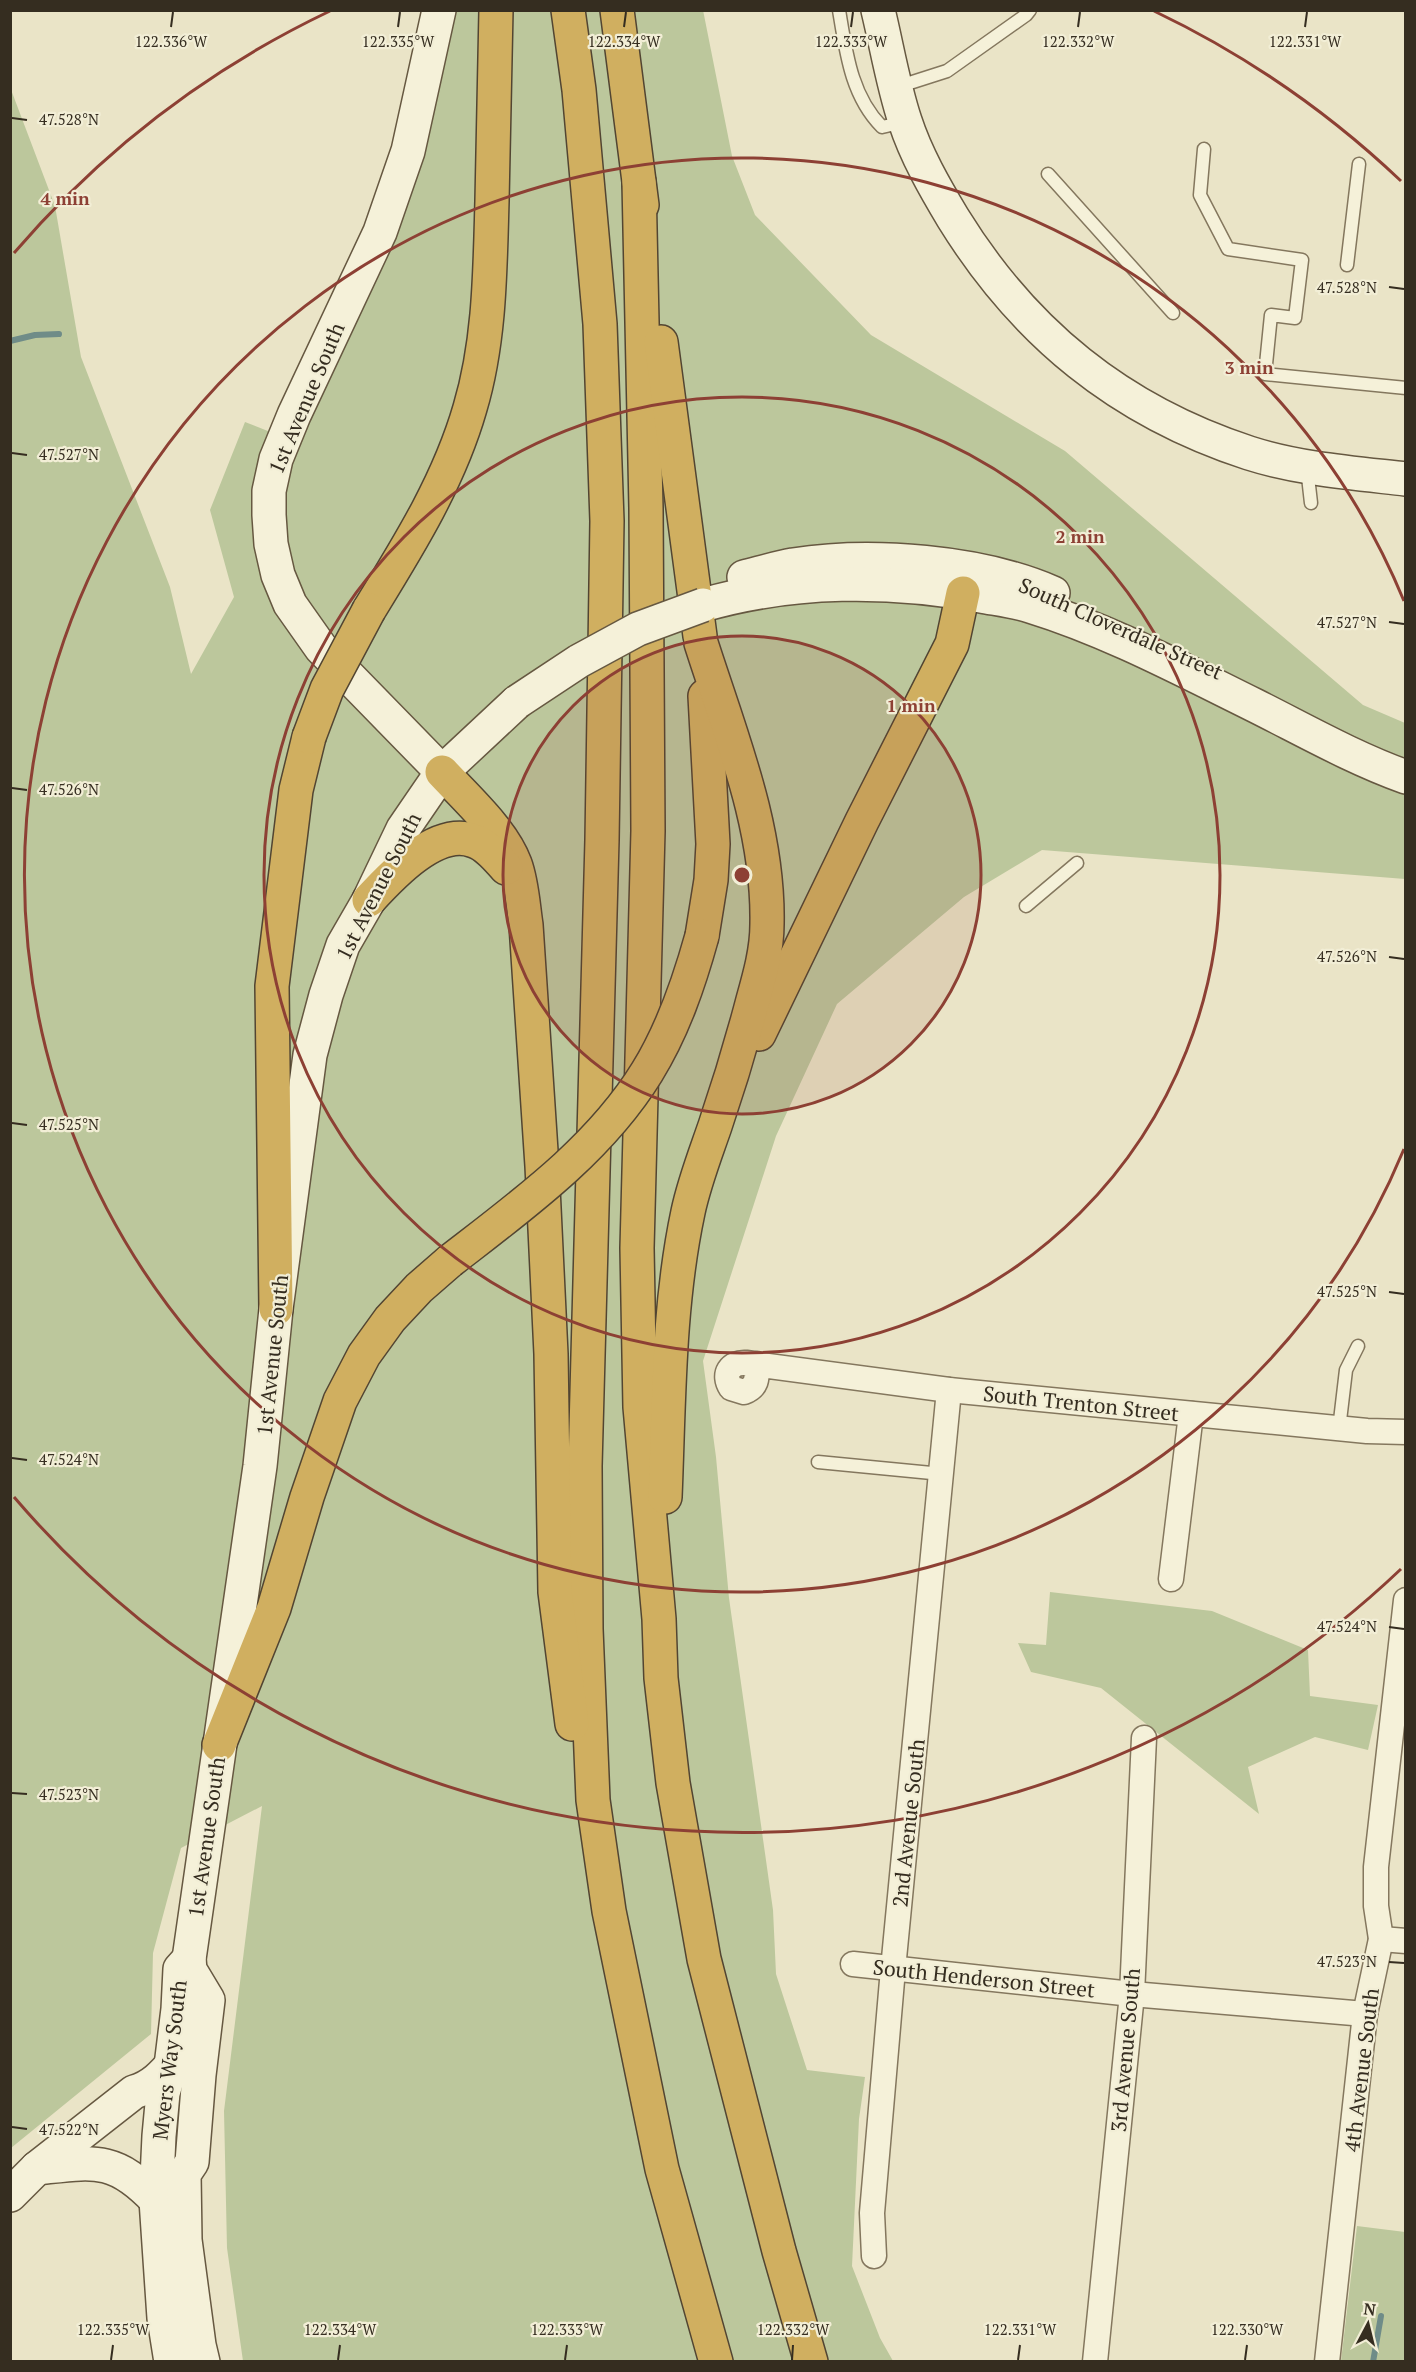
<svg xmlns="http://www.w3.org/2000/svg" width="1416" height="2372" viewBox="0 0 1416 2372" font-family="'PT Serif',serif">
<style>
.green{fill:#bcc79c}
.lines{fill:none;stroke-linecap:round;stroke-linejoin:round}
.stream{stroke:#6f8c88;stroke-width:6}
.lane-casing{stroke:#84775e;stroke-width:15}
.street-casing{stroke:#84775e;stroke-width:27}
.secondary-casing{stroke:#665841;stroke-width:36}
.highway-casing{stroke:#524532;stroke-width:36}
.lane{stroke:#f5f1d9;stroke-width:12}
.street{stroke:#f5f1d9;stroke-width:24}
.secondary{stroke:#f5f1d9;stroke-width:33}
.highway{stroke:#d0af60;stroke-width:33}
.secondary-bridge-casing{stroke:#665841;stroke-width:36;stroke-linecap:butt}
.highway-bridge-casing{stroke:#524532;stroke-width:36;stroke-linecap:butt}
.secondary-bridge{stroke:#f5f1d9;stroke-width:33}
.highway-bridge{stroke:#d0af60;stroke-width:33}
.ticks{fill:none;stroke:#352d20;stroke-width:2}
.ring{fill:none;stroke:#8d4034;stroke-width:3}
.labels{text-anchor:middle;dominant-baseline:central;stroke-width:4.5;stroke-linejoin:round;paint-order:stroke}
.street-label{font-size:21px;fill:#352d20;stroke:#f2eed6}
.ticks-label{font-size:15px;text-anchor:middle;fill:#352d20;stroke:#f2eed6;stroke-width:4.5;stroke-linejoin:round;paint-order:stroke}
.centre{fill:#8d4034;stroke:#f2eed6;stroke-width:3}
.ring-label{font-size:18px;text-anchor:middle;font-weight:bold;fill:#8d4034;stroke:#f2eed6;stroke-width:4.5;stroke-linejoin:round;paint-order:stroke}
</style>
<rect width="100%" height="100%" fill="#eae4c7"/>
<!-- green -->
<g class="green">
<polygon points="703,10 732,156 755,215 871,335 1065,451 1363,705 1405,723 1405,879 1042,850 964,897 837,1004 776,1136 703,1361 716,1457 729,1598 773,1910 776,1974 807,2070 865,2077 859,2119 852,2266 880,2338 893,2361 243,2361 227,2248 224,2111 262,1806 181,1848 153,1953 151,2034 11,2148 10,87 55,206 81,357 170,587 191,674 234,597 210,510 245,422 298,443 452,11"/>
<polygon points="1050,1592 1212,1611 1308,1650 1310,1696 1378,1705 1368,1750 1315,1737 1248,1767 1259,1814 1101,1688 1031,1672 1018,1643 1046,1645"/>
<polygon points="1357,2226 1405,2232 1405,2361 1341,2361"/>
</g>
<g class="lines">
<!-- stream -->
<g class="stream">
<polyline points="10,341 35,335 59,334"/>
<polyline points="1373,2362 1381,2316"/>
</g>
<defs>
<g id="lane">
<path d="M 839,10 C 846,52 851,96 882,127 L 904,122"/>
<polyline points="897,87 947,71 1026,15 1030,10"/>
<polyline points="1204,149 1200,195 1228,249 1302,260 1295,318 1271,315 1265,374 1406,388"/>
<polyline points="1048,174 1173,313"/>
<polyline points="1347,265 1359,164"/>
<polyline points="1307,468 1311,503"/>
<polyline points="1026,906 1077,863"/>
<polyline points="1339,1429 1346,1370 1358,1346"/>
<polyline points="818,1462 942,1474"/>
</g>
<g id="street">
<path d="M 757,1364 C 757,1377 758,1387 744,1392 L 731,1388 C 722,1374 730,1362 746,1363 L 949,1390 L 1367,1431 L 1406,1432"/>
<polyline points="1171,1579 1191,1414"/>
<polyline points="1381,1939 1406,1941"/>
<polyline points="853,1964 1132,1994 1365,2014"/>
<polyline points="874,2256 872,2213 893,1969 949,1390"/>
<polyline points="1095,2362 1132,1994 1144,1738"/>
<polyline points="1327,2362 1365,2014 1381,1939 1376,1906 1376,1867 1406,1600"/>
</g>
<g id="secondary">
<polyline points="439,10 408,151 380,232 294,415 276,459 269,491 269,515 271,544 278,575 290,604 321,648 442,772"/>
<path d="M 878,10 C 887,47 893,85 905,121 C 916,155 935,188 953,218 C 1024,333 1120,411 1249,453 C 1299,469 1353,473 1406,479"/>
<path d="M 744,577 C 760,573 777,568 793,565 C 872,553 980,561 1053,593"/>
<path d="M 703,605 C 793,579 890,579 981,596 C 997,599 1014,601 1030,606 C 1108,630 1181,669 1254,705 C 1304,730 1353,758 1406,777"/>
<path d="M 37,2168 C 94,2162 114,2156 156,2200"/>
<path d="M 10,2195 L 37,2168 L 134,2092 C 152,2087 163,2075 175,2061"/>
<polyline points="171,2362 164,2318 156,2200 159,2136 163,2093 171,2066 178,2009 180,1969 189,1959"/>
<polyline points="203,2362 199,2345 185,2240 184,2174 192,2162 199,2075 208,2000 190,1970 189,1959 260,1466 276,1309 310,1055 326,995 343,945 369,900 403,829 442,772 517,702"/>
</g>
<g id="highway">
<polyline points="568,10 579,90 600,324 607,521 602,840 585,1466 586,1629 593,1800 609,1911 662,2169 716,2362"/>
<polyline points="617,10 642,205"/>
<polyline points="639,182 646,508 648,831 637,1248 640,1407 659,1619 661,1678 673,1783 704,1959 779,2251 811,2362"/>
<polyline points="661,342 700,636"/>
<path d="M 369,610 C 409,545 449,481 470,408 C 490,341 490,270 492,201 C 493,137 495,74 496,10"/>
<path d="M 442,772 C 466,798 503,831 515,864 C 522,883 523,905 526,925 L 542,1166 L 551,1354 L 555,1592 L 572,1724"/>
<path d="M 369,900 C 391,876 437,826 474,841 C 487,845 497,858 506,868"/>
<polyline points="702,936 711,880 713,844 705,696"/>
<polyline points="759,1034 862,821 952,644 963,593"/>
<polyline points="276,1309 272,986 296,790 309,737"/>
<path d="M 665,1497 C 669,1402 668,1306 688,1212 C 694,1183 705,1155 715,1126 C 729,1085 742,1042 753,1000 C 760,975 767,950 767,924 C 769,827 730,734 701,643"/>
<polyline points="219,1745 274,1608 307,1497 340,1401 364,1355 390,1319 419,1288 450,1261"/>
</g>
</defs>
<!-- lane casing -->
<use href="#lane" class="lane-casing"/>
<!-- street casing -->
<use href="#street" class="street-casing"/>
<!-- secondary casing -->
<use href="#secondary" class="secondary-casing"/>
<!-- highway casing -->
<use href="#highway" class="highway-casing"/>
<!-- lane -->
<use href="#lane" class="lane"/>
<!-- street -->
<use href="#street" class="street"/>
<!-- secondary -->
<use href="#secondary" class="secondary"/>
<!-- highway -->
<use href="#highway" class="highway"/>
<defs>
<polyline id="secondary-bridge" points="517,702 579,661 638,629 703,605"/>
<g id="highway-bridge">
<polyline points="309,737 327,689 369,610"/>
<path d="M 450,1261 C 521,1206 599,1150 647,1072 C 673,1030 689,983 702,936"/>
</g>
</defs>
<!-- secondary-bridge casing -->
<use href="#secondary-bridge" class="secondary-bridge-casing"/>
<!-- highway-bridge casing -->
<use href="#highway-bridge" class="highway-bridge-casing"/>
<!-- secondary-bridge -->
<use href="#secondary-bridge" class="secondary-bridge"/>
<!-- highway-bridge -->
<use href="#highway-bridge" class="highway-bridge"/>
</g>
<!-- ticks -->
<path class="ticks" d="M 171,27 L 173,12M 398,27 L 400,12M 624,27 L 626,12M 851,27 L 853,12M 1078,27 L 1080,12M 1305,27 L 1307,12M 12,118 L 27,120M 1389,287 L 1404,289M 12,453 L 27,455M 1389,622 L 1404,624M 12,788 L 27,790M 1389,957 L 1404,959M 12,1123 L 27,1125M 1389,1292 L 1404,1294M 12,1458 L 27,1460M 1389,1627 L 1404,1629M 12,1793 L 27,1794M 1389,1962 L 1404,1963M 12,2127 L 27,2129M 111,2360 L 113,2345M 338,2360 L 340,2345M 565,2360 L 567,2345M 792,2360 L 793,2345M 1018,2360 L 1020,2345M 1245,2360 L 1247,2345"/>
<!-- distance rings -->
<circle cx="742" cy="875" r="239" fill="#8d4034" fill-opacity=".12"/>
<g class="ring">
<circle cx="742" cy="875" r="239"/>
<circle cx="742" cy="875" r="478"/>
<path d="M1404 1149A717 717 0 1 1 1404 601"/>
<path d="M1401 1569A957 957 0 0 1 14 1497M14 253A957 957 0 0 1 330 11M1154 11A957 957 0 0 1 1401 181"/>
</g>
<g class="labels">
<!-- street labels -->
<g class="street-label">
<text transform="translate(306 398) rotate(-67)">1st Avenue South</text>
<text transform="translate(1121 628) rotate(24)">South Cloverdale Street</text>
<text transform="translate(378 886) rotate(-63)">1st Avenue South</text>
<text transform="translate(272 1355) rotate(-84)">1st Avenue South</text>
<text transform="translate(1081 1403) rotate(6)">South Trenton Street</text>
<text transform="translate(908 1823) rotate(-84)">2nd Avenue South</text>
<text transform="translate(206 1837) rotate(-82)">1st Avenue South</text>
<text transform="translate(984 1978) rotate(6)">South Henderson Street</text>
<text transform="translate(1125 2050) rotate(-85)">3rd Avenue South</text>
<text transform="translate(169 2060) rotate(-83)">Myers Way South</text>
<text transform="translate(1361 2070) rotate(-83)">4th Avenue South</text>
</g>
</g>
<g class="ticks-label">
<text x="171" y="47">122.336°W</text>
<text x="398" y="47">122.335°W</text>
<text x="624" y="47">122.334°W</text>
<text x="851" y="47">122.333°W</text>
<text x="1078" y="47">122.332°W</text>
<text x="1305" y="47">122.331°W</text>
<text x="69" y="125">47.528°N</text>
<text x="1347" y="293">47.528°N</text>
<text x="69" y="460">47.527°N</text>
<text x="1347" y="628">47.527°N</text>
<text x="69" y="795">47.526°N</text>
<text x="1347" y="962">47.526°N</text>
<text x="69" y="1130">47.525°N</text>
<text x="1347" y="1297">47.525°N</text>
<text x="69" y="1465">47.524°N</text>
<text x="1347" y="1632">47.524°N</text>
<text x="69" y="1800">47.523°N</text>
<text x="1347" y="1967">47.523°N</text>
<text x="69" y="2135">47.522°N</text>
<text x="113" y="2335">122.335°W</text>
<text x="340" y="2335">122.334°W</text>
<text x="567" y="2335">122.333°W</text>
<text x="793" y="2335">122.332°W</text>
<text x="1020" y="2335">122.331°W</text>
<text x="1247" y="2335">122.330°W</text>
</g>
<circle cx="742" cy="875" r="9" class="centre"/>
<g class="ring-label">
<text x="65" y="205">4 min</text>
<text x="1249" y="374">3 min</text>
<text x="1080" y="543">2 min</text>
<text x="911" y="712">1 min</text>
</g>
<!-- border -->
<rect width="1416" height="2372" fill="none" stroke="#352d20" stroke-width="24"/>
<!-- north arrow -->
<g transform="translate(1368 2324) rotate(7)" stroke="#f2eed6" stroke-width="4.5" paint-order="stroke">
<path d="M0-4.5L10 22L0 15L-10 22Z" fill="#352d20"/>
<text y="-9" font-size="16" font-weight="bold" text-anchor="middle" fill="#352d20">N</text>
</g>
</svg>
